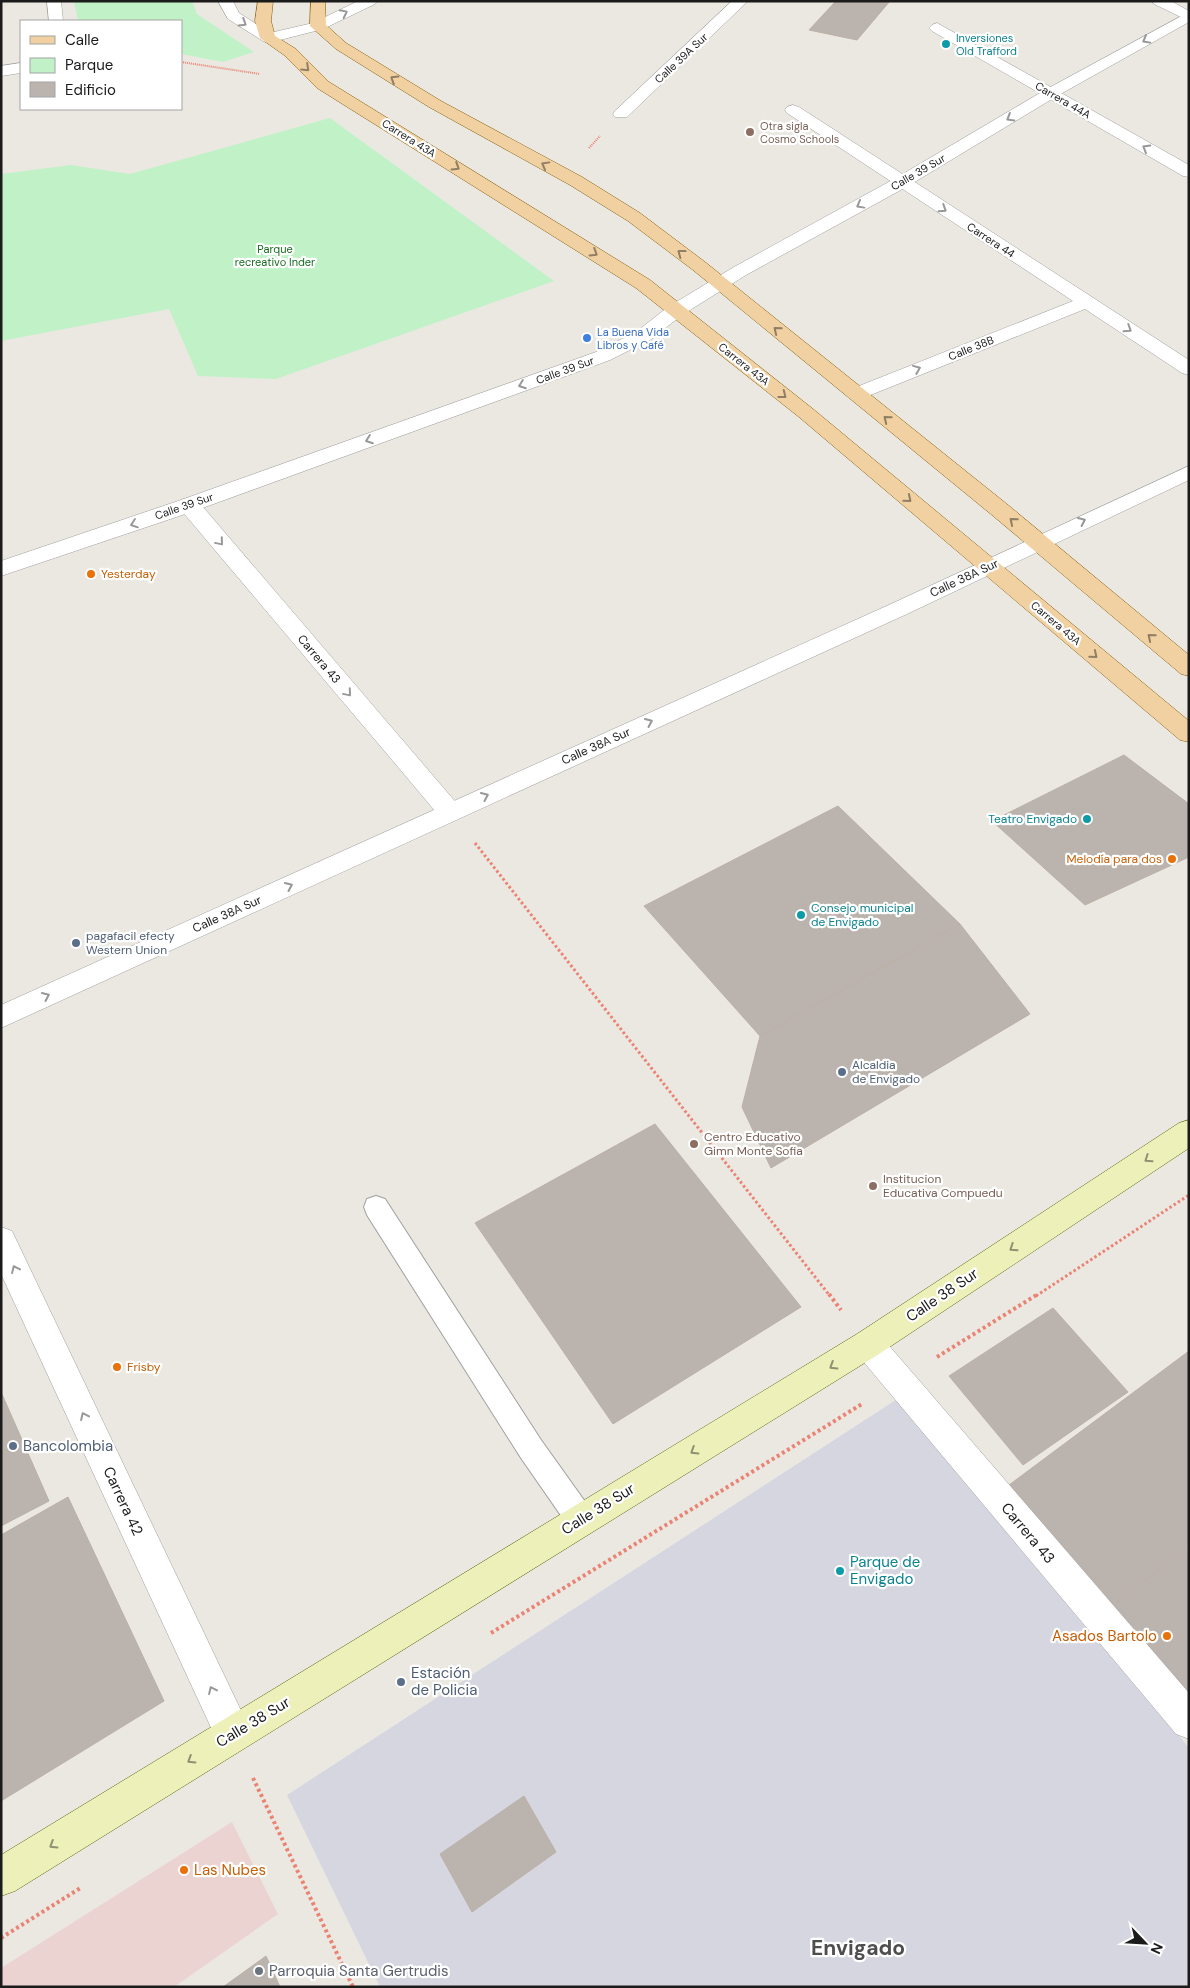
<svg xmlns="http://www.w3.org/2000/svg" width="1190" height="1988" viewBox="0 0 1190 1988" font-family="'DM Sans',sans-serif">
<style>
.commercial{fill:#ebd3d2}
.park{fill:#c1f2c7}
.plaza{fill:#d6d6e1}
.building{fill:#bbb4ae;stroke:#bbb0a5}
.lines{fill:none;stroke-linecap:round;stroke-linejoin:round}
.service-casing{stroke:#9f9f9f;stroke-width:2}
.pedestrian-casing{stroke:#9f9f9f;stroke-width:1}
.minor-casing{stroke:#9f9f9f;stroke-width:1}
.tertiary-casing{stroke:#9f9f9f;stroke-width:1}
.secondary-casing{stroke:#596410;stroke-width:1}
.primary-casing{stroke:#825f0f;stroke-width:1}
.path-far2{stroke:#ea8374;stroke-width:2;stroke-dasharray:1 1;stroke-linecap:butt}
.path-far1{stroke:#ea8374;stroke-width:3;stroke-dasharray:2.5 2.5;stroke-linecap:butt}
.path{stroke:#ea8374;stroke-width:4;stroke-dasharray:3 3;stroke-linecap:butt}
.service{fill:#fff;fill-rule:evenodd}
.pedestrian{fill:#fff;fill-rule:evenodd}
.minor{fill:#fff;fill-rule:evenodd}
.tertiary{fill:#fff;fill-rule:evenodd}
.secondary{fill:#edf1b9;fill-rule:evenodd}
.primary{fill:#f1d0a1;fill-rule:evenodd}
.oneway{stroke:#989898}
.oneway2{stroke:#917f65}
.oneway3{stroke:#8e9172}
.culture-dot{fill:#0f9aa8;stroke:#fff;stroke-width:2}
.education-dot{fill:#8d6e63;stroke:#fff;stroke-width:2}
.shop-dot{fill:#3f7fe0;stroke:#fff;stroke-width:2}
.food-dot{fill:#e8710a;stroke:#fff;stroke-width:2}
.service-dot{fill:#5c6f8a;stroke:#fff;stroke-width:2}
.worship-dot{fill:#6b7280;stroke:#fff;stroke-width:2}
.labels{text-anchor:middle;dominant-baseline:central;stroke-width:4.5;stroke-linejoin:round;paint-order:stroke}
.far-culture-label{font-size:11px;fill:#0d838f;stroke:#fff;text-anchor:start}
.far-street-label{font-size:11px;fill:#1b1b1b;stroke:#fff}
.far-education-label{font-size:11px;fill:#785e54;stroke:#fff;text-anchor:start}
.far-park-label{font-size:11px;fill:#166b20;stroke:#fff}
.far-shop-label{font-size:11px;fill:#366cbe;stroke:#fff;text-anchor:start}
.food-label{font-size:12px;fill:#c56008;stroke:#fff;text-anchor:start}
.street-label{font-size:12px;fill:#1b1b1b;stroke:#fff}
.culture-label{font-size:12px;fill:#0d838f;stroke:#fff;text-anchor:end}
.service-label{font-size:12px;fill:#4e5e75;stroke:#fff;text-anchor:start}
.education-label{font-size:12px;fill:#785e54;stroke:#fff;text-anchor:start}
.near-street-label{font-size:15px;fill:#1b1b1b;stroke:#fff}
.near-service-label{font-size:15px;fill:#4e5e75;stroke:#fff;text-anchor:start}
.near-culture-label{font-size:15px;fill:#0d838f;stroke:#fff;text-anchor:start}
.near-food-label{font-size:15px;fill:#c56008;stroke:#fff;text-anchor:end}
.near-worship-label{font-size:15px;fill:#5b616d;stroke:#fff;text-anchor:start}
.near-district-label{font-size:21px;font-weight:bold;fill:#4e4e4e;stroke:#fff}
</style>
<rect width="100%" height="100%" fill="#ebe8e1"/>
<!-- commercial -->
<polygon class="commercial" points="232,1822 278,1914 174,1987 1,1987 1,1968"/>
<!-- park -->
<g class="park">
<polygon points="74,1 192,1 197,14 254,52 223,62 181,54 181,21 78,21"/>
<polygon points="330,118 554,281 276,379 198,376 169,309 1,341 1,174 71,165 130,174"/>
</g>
<!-- plaza -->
<polygon class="plaza" points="905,1394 1189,1748 1189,1987 380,1987 287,1795"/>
<!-- building -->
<g class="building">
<polygon points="836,1 890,1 857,40 809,30"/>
<polygon points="1124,755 1189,804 1189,857 1085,905 992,821"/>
<polygon points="838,806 960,924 760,1036 644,906"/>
<polygon points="960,924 1030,1014 771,1168 742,1107 760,1036"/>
<polygon points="655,1124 801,1307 613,1424 475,1223"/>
<polygon points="1053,1308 1128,1392 1023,1465 949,1376"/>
<polygon points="1189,1351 1189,1545 1109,1609 1005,1488"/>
<polygon points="1,1392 49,1501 1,1526"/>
<polygon points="68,1497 164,1701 1,1801 1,1535"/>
<polygon points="1189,1545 1189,1704 1109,1609"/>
<polygon points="524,1796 556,1852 472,1912 440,1854"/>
<polygon points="266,1956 280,1987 223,1987"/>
</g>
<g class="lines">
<defs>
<polygon id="service" points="376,1196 385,1199 541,1440 591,1510 595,1520 591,1530 581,1534 571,1530 521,1458 367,1215 364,1207 367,1199"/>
<polygon id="pedestrian" points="868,1329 879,1334 1189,1693 1189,1739 1176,1734 857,1354 852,1344 857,1334"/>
<g id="minor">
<polygon points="47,1 61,1 63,21 49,21"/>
<polygon points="218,1 233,1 239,13 270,33 313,23 358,1 377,1 375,4 323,29 268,43 263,41 228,19"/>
<polygon points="732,1 748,1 627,117 615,117 613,114 615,111"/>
<polygon points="1152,1 1171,1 1189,11 1189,21 1154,4"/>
<polygon points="937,23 1189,165 1189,177 1183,176 932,31 929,28 932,25"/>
<polygon points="21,63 21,73 1,76 1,66"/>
<polygon points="793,105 799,107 1189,360 1189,375 1182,373 1085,309 863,398 856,400 849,398 846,394 849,390 1073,301 787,113 785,110 787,107"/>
<polygon points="189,498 197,500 459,806 463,812 459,818 450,821 441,818 181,510 178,505 181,500"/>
<polygon points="1,1227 12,1231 246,1721 251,1734 246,1747 233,1752 220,1747 1,1274"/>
</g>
<g id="tertiary">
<polygon points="1189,12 1189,22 1057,96 908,186 746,275 682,315 650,340 610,360 197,510 1,576 1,561 181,500 596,352 636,332 668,307 734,267 896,178 1045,90"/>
<polygon points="1189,466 1189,480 907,614 1,1028 1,1005 891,604"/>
</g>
<polygon id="secondary" points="1189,1120 1189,1148 879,1354 15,1891 1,1896 1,1855 857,1334 1179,1123"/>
<g id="primary">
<polygon points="258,1 273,1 271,21 275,36 296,49 329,82 650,280 813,409 1189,721 1189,742 1180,740 799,417 636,288 317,88 284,55 260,38 255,21"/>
<polygon points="311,1 325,1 326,25 346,43 441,101 582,177 640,213 705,262 1008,505 1189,655 1189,676 1181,674 992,515 693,270 628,221 570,185 429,107 336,49 310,26"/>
</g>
</defs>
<!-- service casing -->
<use href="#service" class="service-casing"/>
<!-- pedestrian casing -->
<use href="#pedestrian" class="pedestrian-casing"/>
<!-- minor casing -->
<use href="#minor" class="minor-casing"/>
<!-- tertiary casing -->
<use href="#tertiary" class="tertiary-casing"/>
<!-- secondary casing -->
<use href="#secondary" class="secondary-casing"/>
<!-- primary casing -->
<use href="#primary" class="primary-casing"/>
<!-- path-far2 -->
<g class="path-far2">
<polyline points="181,62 260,74"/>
<polyline points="589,148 600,136"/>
</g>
<!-- path-far1 -->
<g class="path-far1">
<polyline points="475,843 830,1296"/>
<polyline points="1036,1296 1189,1195"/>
</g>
<!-- path -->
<g class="path">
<polyline points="829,1294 841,1310"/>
<polyline points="937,1357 1038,1294"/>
<polyline points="491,1633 862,1404"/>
<polyline points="253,1778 353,1987"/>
<polyline points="1,1938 82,1887"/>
</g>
<!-- service -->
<use href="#service" class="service"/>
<!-- pedestrian -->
<use href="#pedestrian" class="pedestrian"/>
<!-- minor -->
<use href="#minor" class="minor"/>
<!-- tertiary -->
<use href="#tertiary" class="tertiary"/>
<!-- secondary -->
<use href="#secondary" class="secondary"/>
<!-- primary -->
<use href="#primary" class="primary"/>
</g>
<!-- one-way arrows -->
<defs><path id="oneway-chevron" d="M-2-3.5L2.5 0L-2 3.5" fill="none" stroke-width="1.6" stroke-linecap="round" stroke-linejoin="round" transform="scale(1.25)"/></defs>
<g class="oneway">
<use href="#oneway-chevron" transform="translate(344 13) rotate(-26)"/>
<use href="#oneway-chevron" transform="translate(243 23) rotate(32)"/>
<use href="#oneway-chevron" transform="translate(1146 40) rotate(151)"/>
<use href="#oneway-chevron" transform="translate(1010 118) rotate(149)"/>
<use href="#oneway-chevron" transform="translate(1146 148) rotate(-150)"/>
<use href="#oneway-chevron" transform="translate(860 205) rotate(151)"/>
<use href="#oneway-chevron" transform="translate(943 209) rotate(33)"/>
<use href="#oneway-chevron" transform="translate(1128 329) rotate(33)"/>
<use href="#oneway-chevron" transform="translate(917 369) rotate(-22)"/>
<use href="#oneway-chevron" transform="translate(522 385) rotate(160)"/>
<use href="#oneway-chevron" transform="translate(369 440) rotate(160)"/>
<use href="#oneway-chevron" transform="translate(1082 521) rotate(-25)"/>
<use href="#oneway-chevron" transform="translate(134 524) rotate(161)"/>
<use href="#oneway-chevron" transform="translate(220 542) rotate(50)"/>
<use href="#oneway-chevron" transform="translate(348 693) rotate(50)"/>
<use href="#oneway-chevron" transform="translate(649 722) rotate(-24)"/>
<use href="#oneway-chevron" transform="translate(485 796) rotate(-24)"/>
<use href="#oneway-chevron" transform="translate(289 886) rotate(-24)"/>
<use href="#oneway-chevron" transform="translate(46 996) rotate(-24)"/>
<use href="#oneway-chevron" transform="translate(15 1269) rotate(-115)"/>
<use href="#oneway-chevron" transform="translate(84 1416) rotate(-115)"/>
<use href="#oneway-chevron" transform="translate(212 1690) rotate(-115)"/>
</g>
<g class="oneway2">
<use href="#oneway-chevron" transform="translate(306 68) rotate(43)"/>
<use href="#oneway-chevron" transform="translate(394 79) rotate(-148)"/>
<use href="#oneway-chevron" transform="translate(545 165) rotate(-151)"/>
<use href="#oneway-chevron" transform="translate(456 167) rotate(32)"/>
<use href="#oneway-chevron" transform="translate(594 253) rotate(32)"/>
<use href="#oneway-chevron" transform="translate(681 253) rotate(-143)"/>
<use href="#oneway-chevron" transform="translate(777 330) rotate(-141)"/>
<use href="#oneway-chevron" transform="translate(783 395) rotate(38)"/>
<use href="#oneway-chevron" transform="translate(887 419) rotate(-141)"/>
<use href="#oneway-chevron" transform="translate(908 499) rotate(40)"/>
<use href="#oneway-chevron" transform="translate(1013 521) rotate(-140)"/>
<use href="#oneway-chevron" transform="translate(1151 637) rotate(-140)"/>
<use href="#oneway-chevron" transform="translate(1094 655) rotate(40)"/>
</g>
<g class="oneway3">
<use href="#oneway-chevron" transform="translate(1148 1159) rotate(146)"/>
<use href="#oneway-chevron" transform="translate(1013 1248) rotate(146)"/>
<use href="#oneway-chevron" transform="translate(833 1366) rotate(148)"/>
<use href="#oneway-chevron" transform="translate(694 1451) rotate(148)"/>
<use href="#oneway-chevron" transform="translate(191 1760) rotate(148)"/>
<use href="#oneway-chevron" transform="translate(53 1845) rotate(148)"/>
</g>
<!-- markers -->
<g class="culture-dot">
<circle cx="946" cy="44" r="5"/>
<circle cx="1087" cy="819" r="5"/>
<circle cx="801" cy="915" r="5"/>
<circle cx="840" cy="1571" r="5"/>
</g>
<g class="education-dot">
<circle cx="750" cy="132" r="5"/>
<circle cx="694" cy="1144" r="5"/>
<circle cx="873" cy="1186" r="5"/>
</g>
<circle class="shop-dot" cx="587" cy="338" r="5"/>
<g class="food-dot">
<circle cx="91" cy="574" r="5"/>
<circle cx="1172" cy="859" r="5"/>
<circle cx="117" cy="1367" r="5"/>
<circle cx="1167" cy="1636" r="5"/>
<circle cx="184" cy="1870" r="5"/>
</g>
<g class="service-dot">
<circle cx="76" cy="943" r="5"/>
<circle cx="842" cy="1072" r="5"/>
<circle cx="13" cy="1446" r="5"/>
<circle cx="401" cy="1682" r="5"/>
</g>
<circle class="worship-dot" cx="259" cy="1971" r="5"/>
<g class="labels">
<!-- far-culture labels -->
<g class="far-culture-label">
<text x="956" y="38">Inversiones<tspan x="956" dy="13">Old Trafford</tspan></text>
</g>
<!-- far-street labels -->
<g class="far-street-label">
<text transform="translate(681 58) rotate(-43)">Calle 39A Sur</text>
<text transform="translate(1063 100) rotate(30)">Carrera 44A</text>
<text transform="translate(409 138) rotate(32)">Carrera 43A</text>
<text transform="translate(918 172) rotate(-30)">Calle 39 Sur</text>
<text transform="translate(991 240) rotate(33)">Carrera 44</text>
<text transform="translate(971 348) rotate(-22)">Calle 38B</text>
<text transform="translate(744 364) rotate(38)">Carrera 43A</text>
<text transform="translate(565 370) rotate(-20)">Calle 39 Sur</text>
<text transform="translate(184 506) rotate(-19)">Calle 39 Sur</text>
<text transform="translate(1056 623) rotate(40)">Carrera 43A</text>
</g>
<!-- far-education labels -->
<g class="far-education-label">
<text x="760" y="126">Otra sigla<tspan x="760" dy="13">Cosmo Schools</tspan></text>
</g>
<!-- far-park labels -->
<g class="far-park-label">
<text x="275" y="249">Parque<tspan x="275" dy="13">recreativo Inder</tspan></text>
</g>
<!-- far-shop labels -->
<g class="far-shop-label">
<text x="597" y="332">La Buena Vida<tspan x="597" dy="13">Libros y Café</tspan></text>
</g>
<!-- food labels -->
<g class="food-label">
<text x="101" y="574">Yesterday</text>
<text x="1162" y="859" text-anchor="end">Melodía para dos</text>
<text x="127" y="1367">Frisby</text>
</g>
<!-- street labels -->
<g class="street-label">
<text transform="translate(964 578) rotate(-25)">Calle 38A Sur</text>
<text transform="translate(319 659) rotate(50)">Carrera 43</text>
<text transform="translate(596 746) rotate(-24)">Calle 38A Sur</text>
<text transform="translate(227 914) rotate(-24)">Calle 38A Sur</text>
</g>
<!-- culture labels -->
<g class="culture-label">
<text x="1077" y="819">Teatro Envigado</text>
<text x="811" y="908" text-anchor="start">Consejo municipal<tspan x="811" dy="14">de Envigado</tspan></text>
</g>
<!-- service labels -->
<g class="service-label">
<text x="86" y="936">pagafacil efecty<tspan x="86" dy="14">Western Union</tspan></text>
<text x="852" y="1065">Alcaldia<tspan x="852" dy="14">de Envigado</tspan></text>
</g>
<!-- education labels -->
<g class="education-label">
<text x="704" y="1137">Centro Educativo<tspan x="704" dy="14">Gimn Monte Sofia</tspan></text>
<text x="883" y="1179">Institucion<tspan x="883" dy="14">Educativa Compuedu</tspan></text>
</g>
<!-- near-street labels -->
<g class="near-street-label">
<text transform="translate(942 1295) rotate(-34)">Calle 38 Sur</text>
<text transform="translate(123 1501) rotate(65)">Carrera 42</text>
<text transform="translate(598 1509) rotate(-32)">Calle 38 Sur</text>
<text transform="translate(1028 1533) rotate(50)">Carrera 43</text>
<text transform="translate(253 1722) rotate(-31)">Calle 38 Sur</text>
</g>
<!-- near-service labels -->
<g class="near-service-label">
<text x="23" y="1446">Bancolombia</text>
<text x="411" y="1673">Estación<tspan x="411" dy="17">de Policia</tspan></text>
</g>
<!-- near-culture labels -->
<g class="near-culture-label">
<text x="850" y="1562">Parque de<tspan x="850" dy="17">Envigado</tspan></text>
</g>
<!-- near-food labels -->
<g class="near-food-label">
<text x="1157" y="1636">Asados Bartolo</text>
<text x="194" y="1870" text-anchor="start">Las Nubes</text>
</g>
<!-- near-worship labels -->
<g class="near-worship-label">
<text x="269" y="1971">Parroquia Santa Gertrudis</text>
</g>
<!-- near-district labels -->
<g class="near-district-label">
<text x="858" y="1948">Envigado</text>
</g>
</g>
<!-- border -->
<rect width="1190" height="1988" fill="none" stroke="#1b1b1b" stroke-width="5"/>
<!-- legend -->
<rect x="20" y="20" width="162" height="90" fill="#ffffff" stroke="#a4a4a4"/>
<rect x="30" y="36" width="25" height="8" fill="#f1d0a1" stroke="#a4a4a4"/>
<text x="65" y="45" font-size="15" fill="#1b1b1b">Calle</text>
<rect x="30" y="58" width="25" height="15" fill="#c1f2c7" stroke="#a4a4a4"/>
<text x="65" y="70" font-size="15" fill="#1b1b1b">Parque</text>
<rect x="30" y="82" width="25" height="15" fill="#bbb4ae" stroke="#a4a4a4"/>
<text x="65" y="95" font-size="15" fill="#1b1b1b">Edificio</text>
<!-- north arrow -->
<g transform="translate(1145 1943) rotate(115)" stroke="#ffffff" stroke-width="4" paint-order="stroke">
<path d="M0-4L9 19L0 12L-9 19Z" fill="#1b1b1b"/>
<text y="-8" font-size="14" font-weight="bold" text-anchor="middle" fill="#1b1b1b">N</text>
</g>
</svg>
